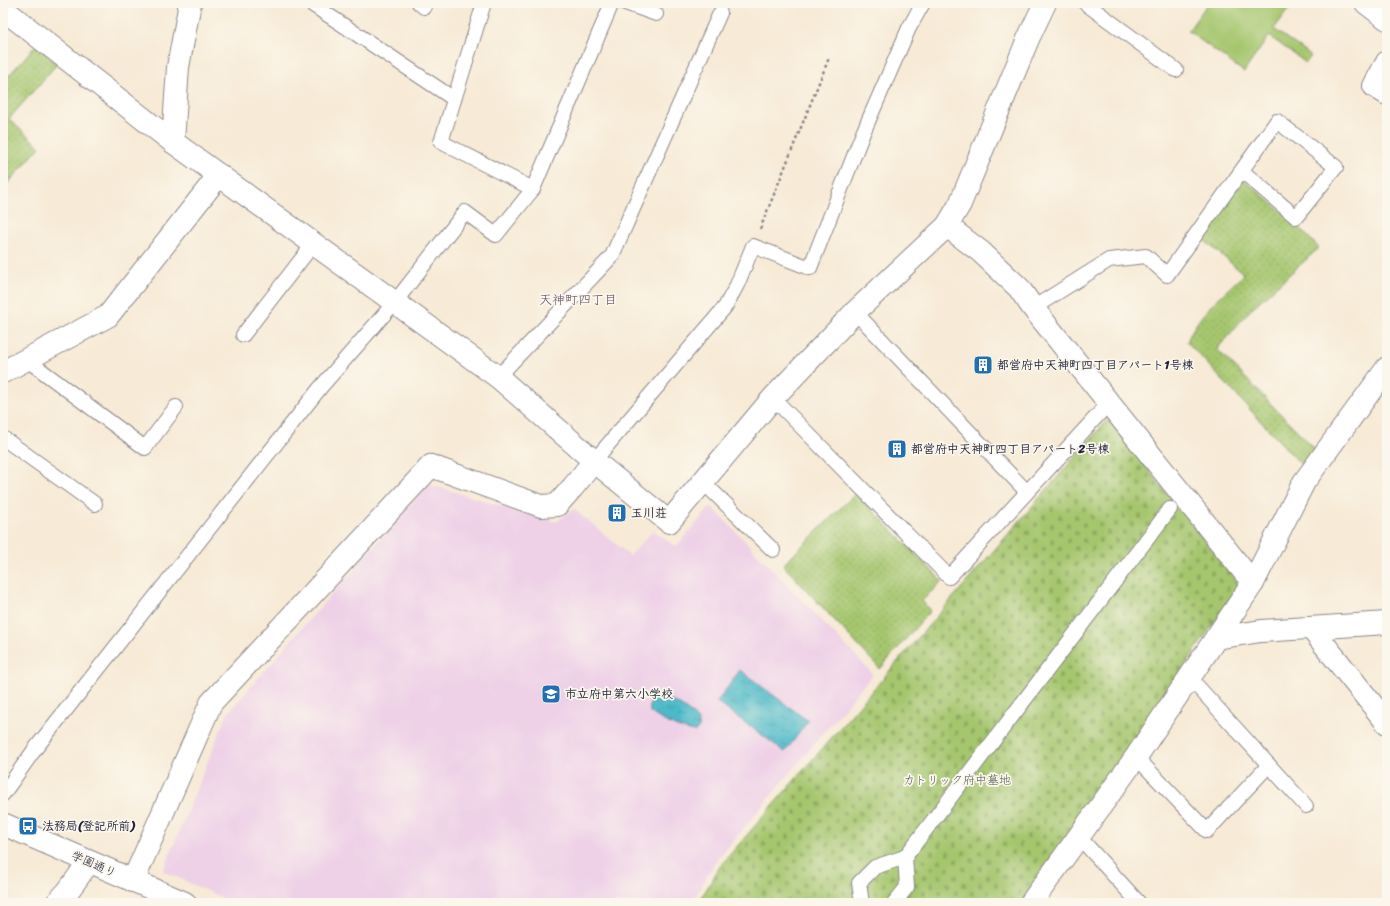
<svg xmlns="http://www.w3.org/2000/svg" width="1390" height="906" viewBox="0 0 1390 906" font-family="Sriracha,'Klee One',sans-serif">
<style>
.built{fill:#eed0e7}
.grass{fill:#a6c66e;stroke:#647454}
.cemetery{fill:url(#cemetery-stones);stroke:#647454}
.park{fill:url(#park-dots);stroke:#647454}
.water{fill:url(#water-ripples);stroke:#376e82}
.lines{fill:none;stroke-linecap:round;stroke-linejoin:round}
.service-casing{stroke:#8c8688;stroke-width:16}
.minor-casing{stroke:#8c8688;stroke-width:24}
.tertiary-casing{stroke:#8c8688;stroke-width:24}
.path{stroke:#8c8688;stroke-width:2.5;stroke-dasharray:3 3;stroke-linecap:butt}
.service{stroke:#fff;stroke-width:14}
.minor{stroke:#fff;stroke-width:22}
.tertiary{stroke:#fff;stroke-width:22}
.labels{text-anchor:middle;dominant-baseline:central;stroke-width:3.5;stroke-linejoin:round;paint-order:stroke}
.poi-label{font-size:12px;font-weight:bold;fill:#22223b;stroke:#fbf7ec;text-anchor:start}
.park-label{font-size:12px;fill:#505b4d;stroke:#fbf7ec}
.street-label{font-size:12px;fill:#22223b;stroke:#fbf7ec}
.neighbourhood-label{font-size:13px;fill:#624d69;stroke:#fbf7ec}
</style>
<defs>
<pattern id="cemetery-stones" width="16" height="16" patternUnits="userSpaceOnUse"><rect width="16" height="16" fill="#a6c66e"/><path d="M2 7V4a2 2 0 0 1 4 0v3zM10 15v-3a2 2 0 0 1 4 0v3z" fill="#8faa60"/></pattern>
<pattern id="park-dots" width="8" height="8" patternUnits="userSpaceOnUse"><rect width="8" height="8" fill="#a6c66e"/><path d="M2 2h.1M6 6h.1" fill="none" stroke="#8faa60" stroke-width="1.8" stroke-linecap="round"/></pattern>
<pattern id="water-ripples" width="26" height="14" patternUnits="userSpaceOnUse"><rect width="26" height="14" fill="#4cb9c8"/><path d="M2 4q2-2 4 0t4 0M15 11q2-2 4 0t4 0" fill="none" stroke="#3f96a4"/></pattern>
</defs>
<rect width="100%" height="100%" fill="#fbf7ec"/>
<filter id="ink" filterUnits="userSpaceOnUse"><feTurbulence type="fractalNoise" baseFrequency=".025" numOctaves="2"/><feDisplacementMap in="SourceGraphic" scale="8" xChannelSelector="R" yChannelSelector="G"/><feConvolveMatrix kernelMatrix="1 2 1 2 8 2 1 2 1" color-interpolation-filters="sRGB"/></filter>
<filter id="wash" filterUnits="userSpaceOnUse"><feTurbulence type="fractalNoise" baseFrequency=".012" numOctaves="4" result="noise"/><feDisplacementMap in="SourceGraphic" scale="16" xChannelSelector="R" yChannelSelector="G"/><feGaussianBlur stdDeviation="0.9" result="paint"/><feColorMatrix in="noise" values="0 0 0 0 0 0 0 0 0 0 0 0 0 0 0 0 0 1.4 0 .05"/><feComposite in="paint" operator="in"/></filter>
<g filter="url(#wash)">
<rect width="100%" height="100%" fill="#f7ead6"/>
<!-- built -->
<polygon class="built" points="428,484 556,522 574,509 630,556 653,530 676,547 711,506 873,674 716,861 692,903 234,903 163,871 227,714"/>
<!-- grass -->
<polygon class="grass" points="1208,3 1267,3 1274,8 1278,3 1293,3 1274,29 1311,56 1306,63 1269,36 1244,72 1188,31"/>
<!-- cemetery -->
<polygon class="cemetery" points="1108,419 1240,585 1022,903 698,903 721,865"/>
<!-- park -->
<g class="park">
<polygon points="36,45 57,64 9,119 40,147 3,189 3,82"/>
<path d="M 1242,178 L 1293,221 L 1319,248 L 1252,308 L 1217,349 L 1321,455 L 1308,472 L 1187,342 C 1197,314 1224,294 1244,274 L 1200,237 Z"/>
<polygon points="856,493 942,581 922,601 930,611 880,669 783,565"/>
</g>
<!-- water -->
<g class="water">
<polygon points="740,670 808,721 785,752 717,702"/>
<path d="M 659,695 C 668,697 698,714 699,724 C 700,728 697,730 695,732 C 681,730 660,720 650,712 C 649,703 651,699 659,695 Z"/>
</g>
</g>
<g filter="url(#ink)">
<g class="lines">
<defs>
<g id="service">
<polyline points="310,3 454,99"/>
<polyline points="419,3 424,7"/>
<polyline points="484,3 441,142 533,189"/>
<polyline points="625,3 656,14"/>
<polyline points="1085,3 1176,70"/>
<polyline points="1033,308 1109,260 1146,256 1167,275 1277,121 1336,167 1296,217 1242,171"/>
<polyline points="855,312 1027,492"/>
<polyline points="243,335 314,243"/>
<polyline points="26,359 145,448 176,407"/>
<polyline points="498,377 612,256 720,13"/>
<polyline points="773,398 949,577 1109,403"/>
<polyline points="3,438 95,504"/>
<polyline points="594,461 725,307 737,285 753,246 810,268 863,133 909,28 923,3"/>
<polyline points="703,482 773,550"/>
<polyline points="1189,677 1306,806"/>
<polyline points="1136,757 1207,831 1269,765"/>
<polyline points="3,794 35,749 320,388 395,302 465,212 496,235 533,189 612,3"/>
<polyline points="1079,837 1139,903"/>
<polyline points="862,903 859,883 875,867 905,857"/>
<polyline points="894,903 907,887 905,857 1170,509"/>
</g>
<g id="minor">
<polyline points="1366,3 1387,19"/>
<polyline points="3,9 173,142 498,377 594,461 669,522 773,398 855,312 947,226 960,204 1028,39 1045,3"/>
<polyline points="1387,62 1374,86 1387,94"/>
<polyline points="173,142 178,67 190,3"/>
<polyline points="947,226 981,252 1019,288 1033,308 1253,583"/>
<polyline points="3,372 108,316 219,175"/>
<polyline points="1311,628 1387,723"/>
<polyline points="1216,638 1261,631 1387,623"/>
<polyline points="133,881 211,703 431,466 541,506 557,505 573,487 594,461"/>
<polyline points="57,903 68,891 89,862"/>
<polyline points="1031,903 1136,757 1253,583 1304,482 1387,368"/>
</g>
<polyline id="tertiary" points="3,824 185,903"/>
</defs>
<!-- service casing -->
<use href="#service" class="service-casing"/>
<!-- minor casing -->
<use href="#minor" class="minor-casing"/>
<!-- tertiary casing -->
<use href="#tertiary" class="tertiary-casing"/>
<!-- path -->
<polyline class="path" points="760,229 829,58"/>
<!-- service -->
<use href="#service" class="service"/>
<!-- minor -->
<use href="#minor" class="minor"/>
<!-- tertiary -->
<use href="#tertiary" class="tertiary"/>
</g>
</g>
<!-- icons -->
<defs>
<symbol id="building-square" viewBox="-11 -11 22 22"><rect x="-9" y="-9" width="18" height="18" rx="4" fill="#1f6fb2" stroke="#fbf7ec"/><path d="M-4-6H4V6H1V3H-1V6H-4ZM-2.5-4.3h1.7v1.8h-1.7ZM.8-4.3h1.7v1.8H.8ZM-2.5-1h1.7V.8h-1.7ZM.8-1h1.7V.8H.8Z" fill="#fff"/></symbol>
<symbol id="school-square" viewBox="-11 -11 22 22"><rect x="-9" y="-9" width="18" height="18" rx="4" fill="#1f6fb2" stroke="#fbf7ec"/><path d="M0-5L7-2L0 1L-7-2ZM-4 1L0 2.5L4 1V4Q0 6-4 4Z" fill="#fff"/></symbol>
<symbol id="bus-square" viewBox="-11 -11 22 22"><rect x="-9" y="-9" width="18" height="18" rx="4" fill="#1f6fb2" stroke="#fbf7ec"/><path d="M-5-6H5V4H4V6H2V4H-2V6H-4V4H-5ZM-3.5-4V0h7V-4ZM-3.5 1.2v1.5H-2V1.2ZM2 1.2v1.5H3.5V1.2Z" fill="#fff"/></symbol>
</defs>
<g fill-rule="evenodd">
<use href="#building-square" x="972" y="354" width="22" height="22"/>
<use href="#building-square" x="886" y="438" width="22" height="22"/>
<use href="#building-square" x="606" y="502" width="22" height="22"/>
<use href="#school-square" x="540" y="683" width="22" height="22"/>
<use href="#bus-square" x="17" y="815" width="22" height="22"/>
</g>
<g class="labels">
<!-- poi labels -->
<g class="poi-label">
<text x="997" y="365">都営府中天神町四丁目アパート1号棟</text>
<text x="911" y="449">都営府中天神町四丁目アパート2号棟</text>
<text x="631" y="513">玉川荘</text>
<text x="565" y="694">市立府中第六小学校</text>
<text x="42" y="826">法務局(登記所前)</text>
</g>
<!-- park labels -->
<g class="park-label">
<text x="957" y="780">カトリック府中墓地</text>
</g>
<!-- street labels -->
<g class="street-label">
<text transform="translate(94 864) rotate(24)">学園通り</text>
</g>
<!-- neighbourhood labels -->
<g class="neighbourhood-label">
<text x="578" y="299">天神町四丁目</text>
</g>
</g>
<!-- margin -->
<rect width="1390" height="906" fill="none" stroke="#fbf7ec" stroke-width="16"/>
</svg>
